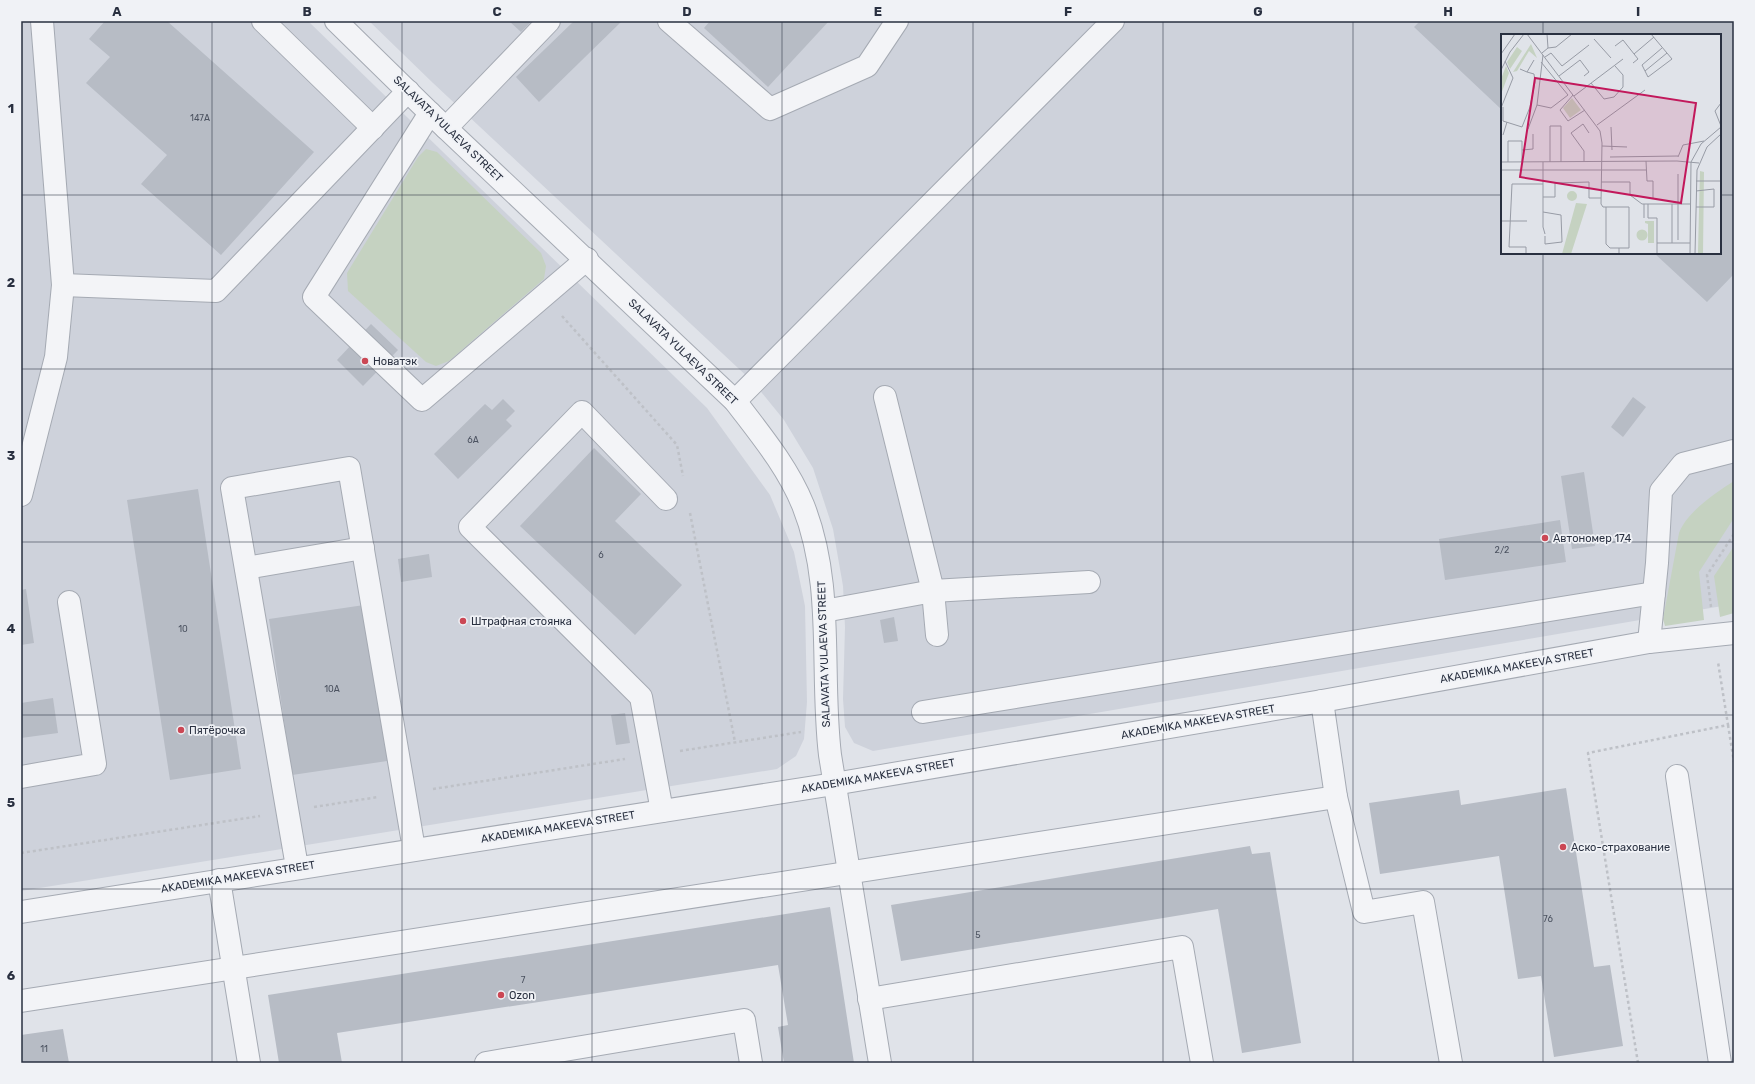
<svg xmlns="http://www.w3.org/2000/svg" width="1755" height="1084" viewBox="0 0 1755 1084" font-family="Rubik,sans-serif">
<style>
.built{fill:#ced2db;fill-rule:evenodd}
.green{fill:#c5d2c1}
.building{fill:#b7bcc5}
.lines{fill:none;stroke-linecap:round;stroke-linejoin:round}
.minor-casing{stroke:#a5aab3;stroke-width:24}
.path{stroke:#bec1c7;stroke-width:2.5;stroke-dasharray:3 3;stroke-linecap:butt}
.minor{stroke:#f3f4f7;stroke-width:22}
.grid{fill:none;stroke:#293040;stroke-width:1;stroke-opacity:0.55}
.poi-dot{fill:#cb4754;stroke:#f0f2f6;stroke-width:1.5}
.labels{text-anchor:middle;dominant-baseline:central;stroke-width:3.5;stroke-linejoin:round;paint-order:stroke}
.number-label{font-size:9px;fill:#4c5361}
.street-label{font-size:11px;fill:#293040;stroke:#f0f2f6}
.poi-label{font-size:11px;fill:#293040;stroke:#f0f2f6;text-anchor:start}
.inset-road{fill:none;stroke:#979ba5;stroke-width:1}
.view{fill:#c2185b;fill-opacity:0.15;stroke:#c2185b;stroke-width:2}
.inset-edge{fill:none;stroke:#293040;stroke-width:2}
.neatline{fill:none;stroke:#293040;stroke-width:1.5}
.grid-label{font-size:13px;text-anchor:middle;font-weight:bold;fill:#293040}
</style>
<rect width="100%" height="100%" fill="#e0e3e9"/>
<!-- built -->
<g class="built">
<polygon points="21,21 308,21 707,408 770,495 794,552 805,606 807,702 804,739 796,756 777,769 21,891"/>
<path d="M 369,21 L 1734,21 L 1734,604 L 873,751 L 854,743 L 845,727 L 843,699 L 845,627 L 843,586 L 833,529 L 813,468 L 784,420 L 753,382 L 433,83 ZM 1502,35 L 1720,35 L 1720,253 L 1502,253 Z"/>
</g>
<!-- green -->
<g class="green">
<polygon points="426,149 437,152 541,253 546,266 544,279 449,361 436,366 426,362 348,291 347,273 418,157"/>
<path d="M 1734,481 L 1734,518 L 1699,572 L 1704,620 L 1665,626 L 1663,619 L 1679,533 C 1687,512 1715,493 1734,481 Z"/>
<polygon points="1734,546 1734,613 1720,617 1714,576"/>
</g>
<!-- building -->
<g class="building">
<polygon points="105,21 167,21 314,152 221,255 141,184 167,155 86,83 110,57 89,39"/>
<polygon points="509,21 532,21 521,32"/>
<polygon points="574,21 622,21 539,102 516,77"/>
<polygon points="710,21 829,21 768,87 704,28"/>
<polygon points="1420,21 1734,21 1734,274 1707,302 1654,253 1720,253 1720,35 1502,35 1502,110 1414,27"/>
<polygon points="371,324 398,350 363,386 337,360"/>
<polygon points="1633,397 1646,407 1623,437 1611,427"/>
<polygon points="503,399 515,411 506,420 512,426 458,479 434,454 485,404 492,410"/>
<polygon points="594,448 641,494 615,521 682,585 635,635 520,526"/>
<polygon points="1584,472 1595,546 1572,549 1561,476"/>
<polygon points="198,489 241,769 170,780 127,500"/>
<polygon points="1560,520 1566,562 1445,580 1439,539"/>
<polygon points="429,554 432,577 401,582 398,559"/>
<polygon points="26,589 34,643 21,645 21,590"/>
<polygon points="371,604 394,760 292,775 269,619"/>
<polygon points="894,617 898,641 884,643 880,620"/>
<polygon points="53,698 58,733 21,738 21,703"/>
<polygon points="625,713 630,743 616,745 611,715"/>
<polygon points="1566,788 1594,967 1610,965 1623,1046 1554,1057 1541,976 1518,979 1499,856 1380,874 1369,803 1459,790 1461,805"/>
<polygon points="1250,846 1252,854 1270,852 1301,1043 1242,1053 1218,909 901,961 891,905"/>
<polygon points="830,907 854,1063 784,1063 778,1027 788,1025 778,965 337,1033 342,1063 279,1063 268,995"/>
<polygon points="63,1029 69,1063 21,1063 21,1035"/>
</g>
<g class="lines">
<defs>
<g id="minor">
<polyline points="263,21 373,128"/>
<path d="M 336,21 L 430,113 L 735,401 C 760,434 787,466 803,505 C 835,585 820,671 830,755 L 880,1063"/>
<polyline points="669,21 770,109 867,66 897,21"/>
<polyline points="430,113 314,297 422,400 587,259"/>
<polyline points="446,128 549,21"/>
<polyline points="63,285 216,291 408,91"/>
<polyline points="885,397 933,591 937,635"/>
<polyline points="735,401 1113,21"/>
<polyline points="21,495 56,357 63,285 42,21"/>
<polyline points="246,568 363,548"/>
<polyline points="824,611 933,591 1089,582"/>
<polyline points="1649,642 1657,563 1661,491 1683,464 1734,451"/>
<polyline points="1322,701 1336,797 1364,912 1423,902 1451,1063"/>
<polyline points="923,712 1654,593"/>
<polyline points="1677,776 1720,1063"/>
<polyline points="21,777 95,764 69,602"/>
<polyline points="662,811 641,697 470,527 582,412 666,499"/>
<polyline points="297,867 232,488 349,468 414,849"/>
<polyline points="219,880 249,1063"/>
<polyline points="21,912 834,784 1322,701 1649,642 1734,633"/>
<polyline points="869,999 1182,947 1202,1063"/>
<polyline points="21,1001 1336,797"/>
<polyline points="486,1063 744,1020 751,1063"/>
</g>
</defs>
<!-- minor casing -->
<use href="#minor" class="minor-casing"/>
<!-- path -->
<g class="path">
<polyline points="562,316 677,445 683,476"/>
<polyline points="690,513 735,742"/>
<polyline points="1711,607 1707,575 1734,534"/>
<polyline points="1728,725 1734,762"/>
<polyline points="680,751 801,732"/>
<polyline points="433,789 625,759"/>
<polyline points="314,807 378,797"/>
<polyline points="21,853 260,816"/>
<polyline points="1638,1063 1588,753 1728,725 1718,662"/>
</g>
<!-- minor -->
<use href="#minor" class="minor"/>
</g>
<!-- grid -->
<path class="grid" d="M 212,21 L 212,1063M 402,21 L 402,1063M 592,21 L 592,1063M 782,21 L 782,1063M 973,21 L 973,1063M 1163,21 L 1163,1063M 1353,21 L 1353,1063M 1543,21 L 1543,35M 21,195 L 1502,195M 1720,195 L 1734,195M 1543,253 L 1543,1063M 21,369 L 1734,369M 21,542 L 1734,542M 21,715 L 1734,715M 21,889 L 1734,889"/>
<!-- markers -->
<g class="poi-dot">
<circle cx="365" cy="361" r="4"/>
<circle cx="1545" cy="538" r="4"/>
<circle cx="463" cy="621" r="4"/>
<circle cx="181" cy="730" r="4"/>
<circle cx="1563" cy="847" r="4"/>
<circle cx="501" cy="995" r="4"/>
</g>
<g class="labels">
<!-- number labels -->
<g class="number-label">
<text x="200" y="118">147А</text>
<text x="473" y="440">6А</text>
<text x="1502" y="550">2/2</text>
<text x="601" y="555">6</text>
<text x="183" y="629">10</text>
<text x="332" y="689">10А</text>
<text x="1548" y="919">76</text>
<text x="978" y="935">5</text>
<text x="523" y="980">7</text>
<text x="44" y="1049">11</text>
</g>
<!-- street labels -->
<g class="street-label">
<text transform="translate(448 129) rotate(44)">SALAVATA YULAEVA STREET</text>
<text transform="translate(683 352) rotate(44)">SALAVATA YULAEVA STREET</text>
<text transform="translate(824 654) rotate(-92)">SALAVATA YULAEVA STREET</text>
<text transform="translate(1517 666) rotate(-10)">AKADEMIKA MAKEEVA STREET</text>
<text transform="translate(1198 722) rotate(-10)">AKADEMIKA MAKEEVA STREET</text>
<text transform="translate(878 776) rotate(-10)">AKADEMIKA MAKEEVA STREET</text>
<text transform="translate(558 827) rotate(-9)">AKADEMIKA MAKEEVA STREET</text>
<text transform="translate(238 877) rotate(-9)">AKADEMIKA MAKEEVA STREET</text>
</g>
<!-- poi labels -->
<g class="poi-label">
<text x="373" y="361">Новатэк</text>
<text x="1553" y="538">Автономер 174</text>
<text x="471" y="621">Штрафная стоянка</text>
<text x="189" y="730">Пятёрочка</text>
<text x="1571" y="847">Аско-страхование</text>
<text x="509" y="995">Ozon</text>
</g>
</g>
<!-- overview -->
<g transform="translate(1501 34)">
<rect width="220" height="220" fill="#e0e3e9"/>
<path d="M 30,10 L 36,24 L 28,17 L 16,37 L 12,38 ZM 16,13 L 21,17 L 9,35 L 6,28 ZM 5,32 L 8,39 L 0,60 L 0,45 ZM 71,64 L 80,76 L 69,84 L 62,74 ZM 199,137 L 203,138 L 202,220 L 197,220 L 197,217 ZM66 162a5 5 0 1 1 10 0a5 5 0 1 1-10 0ZM 75,169 L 86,170 L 70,220 L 61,220 ZM 144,187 L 153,187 L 153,209 L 147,209 L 147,190 L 144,189 ZM135.5 201a5.5 5.5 0 1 1 11 0a5.5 5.5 0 1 1-11 0Z" fill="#c5d2c1"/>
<path class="inset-road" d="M 26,0 L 99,97 L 101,109 L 100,170 L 102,173 L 128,173 L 128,214 L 118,214 L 118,220M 150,0 L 171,25 L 147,43 L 141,31 L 161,14M 93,5 L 110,24M 114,12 L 122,6 L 137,25 L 132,29M 47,14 L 55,13 L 71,0M 41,19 L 47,14 L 46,0M 0,20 L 14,0M 133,20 L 153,3M 44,23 L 50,19 L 61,32 L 88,11M 40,28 L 67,61M 19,35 L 26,38 L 33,26M 0,36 L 9,18 L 23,0M 144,37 L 166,19M 58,42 L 79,26 L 88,38 L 83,42M 90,49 L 103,65 L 113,63 L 122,53 L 122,41 L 114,32M 72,61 L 59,76 L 67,87 L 84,76M 73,62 L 122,25M 220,69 L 214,77 L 220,92M 36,71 L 50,74 L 67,61M 2,73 L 2,87 L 21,93 L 29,73 L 34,48 L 33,40 L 26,38M 0,74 L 12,44 L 4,27M 96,91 L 144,56M 110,93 L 111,116M 27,95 L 36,71 L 42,21M 2,101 L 6,88M 101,112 L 126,113M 21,116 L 32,115 L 32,100M 109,123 L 177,122M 177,123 L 182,111 L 203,107M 145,127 L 146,147 L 152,147 L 152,165M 0,128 L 176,127 L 198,129M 7,128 L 7,107 L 21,107 L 21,128M 42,128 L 42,193 L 44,200M 49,128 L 49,92 L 60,92 L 60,128M 83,128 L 83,117 L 70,99 L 82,90 L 88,99M 0,136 L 145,136M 177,140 L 177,206M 195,147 L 220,147M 100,148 L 129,148 L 129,161 L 141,170 L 189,170M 195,157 L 213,155 L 213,173 L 195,173M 42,163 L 54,163 L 54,149 L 88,148 L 88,164 L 100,164M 143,170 L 143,184M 147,170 L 147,184 L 156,184 L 156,220M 105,173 L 105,210 L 109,214 L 118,214M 42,178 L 60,181 L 61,208 L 44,210 L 44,202M 0,187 L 26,187M 156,209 L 189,209M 171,209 L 171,170M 25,220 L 25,213 L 8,213 L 11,150 L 42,150M 189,220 L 190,128 L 200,110 L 220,93M 194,220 L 196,136 L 206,113 L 220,100"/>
<path class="view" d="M 34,44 L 195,69 L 180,169 L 19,143 Z"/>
<rect width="220" height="220" class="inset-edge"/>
</g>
<!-- border -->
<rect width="1755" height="1084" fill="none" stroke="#f0f2f6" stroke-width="44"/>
<rect x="22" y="22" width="1711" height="1040" class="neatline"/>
<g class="grid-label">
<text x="117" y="16">A</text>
<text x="307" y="16">B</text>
<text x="497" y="16">C</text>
<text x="687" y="16">D</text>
<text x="878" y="16">E</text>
<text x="1068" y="16">F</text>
<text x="1258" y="16">G</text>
<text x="1448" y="16">H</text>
<text x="1638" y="16">I</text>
<text x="11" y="113">1</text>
<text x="11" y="287">2</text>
<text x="11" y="460">3</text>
<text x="11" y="633">4</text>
<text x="11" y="807">5</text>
<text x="11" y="980">6</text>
</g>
</svg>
